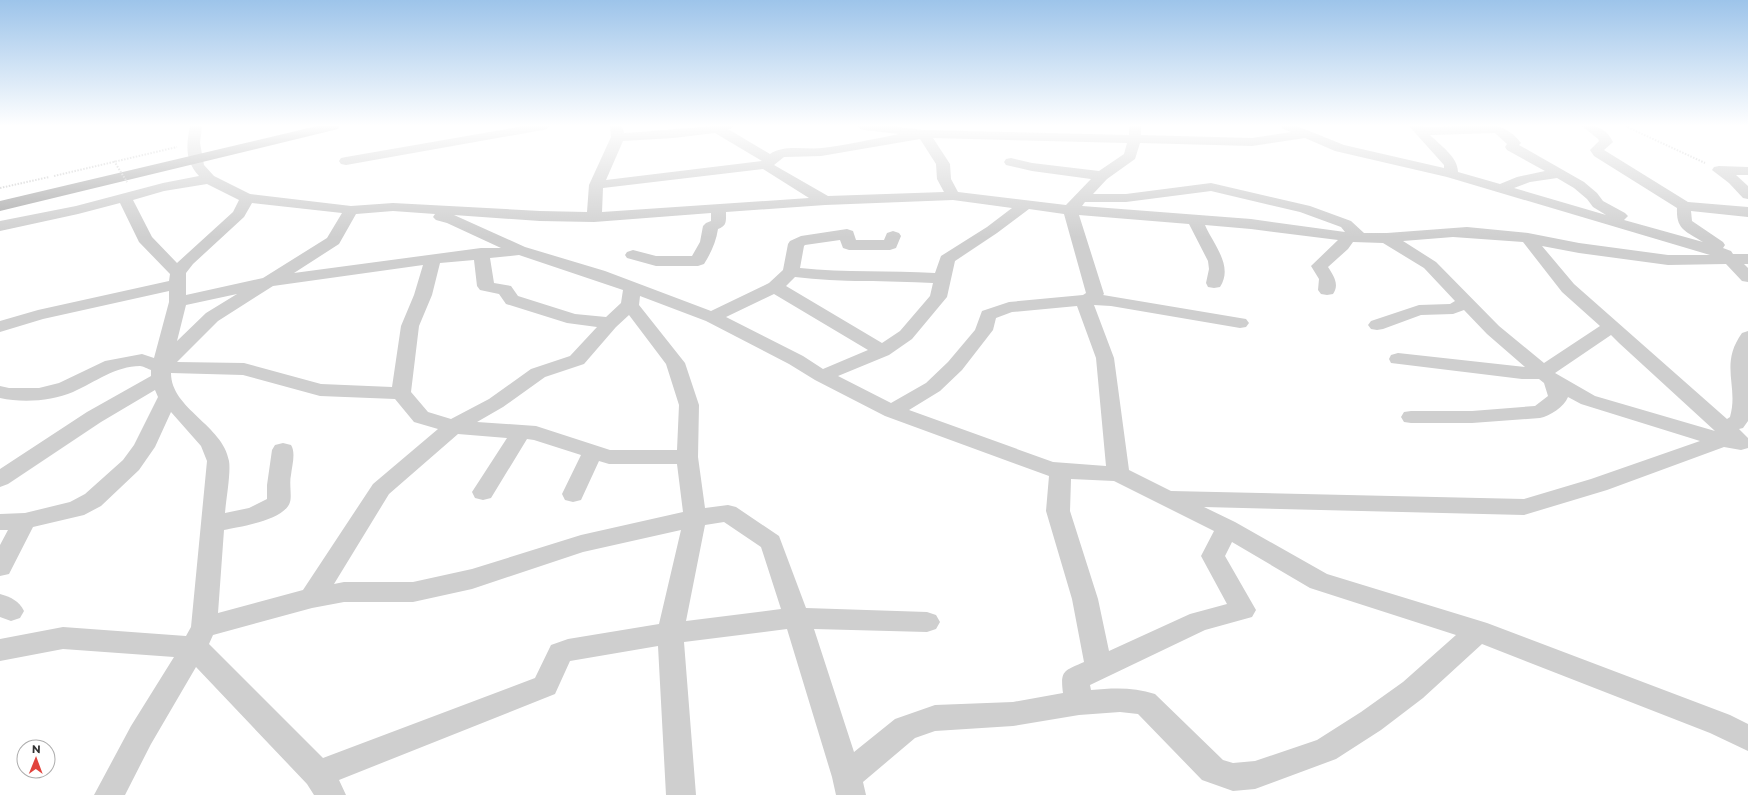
<svg xmlns="http://www.w3.org/2000/svg" width="1748" height="795" viewBox="0 0 1748 795" font-family="Montserrat,sans-serif">
<style>
.lines{fill:none;stroke-linecap:round;stroke-linejoin:round}
.path{stroke:#ccc;stroke-width:2;stroke-dasharray:1.5 1.5;stroke-linecap:butt}
.minor{fill:#cfcfcf;fill-rule:evenodd}
.major{fill:#aaa;fill-rule:evenodd}
.path-bridge{stroke:#ccc;stroke-width:2;stroke-dasharray:1.5 1.5;stroke-linecap:butt}
</style>
<rect width="100%" height="100%" fill="#fff"/>
<g class="lines">
<!-- path -->
<g class="path">
<polyline points="1625,126 1705,163"/>
<polyline points="54,176 177,147"/>
<polyline points="0,188 49,177"/>
</g>
<!-- minor -->
<g class="minor">
<path d="M 190,126 L 202,126 L 200,143 L 204,165 L 214,176 L 250,194 L 351,206 L 393,203 L 540,211 L 587,212 L 589,185 L 611,137 L 610,126 L 622,126 L 624,133 C 660,131 697,126 733,126 L 731,129 L 728,129 L 770,154 C 784,144 806,150 822,148 C 848,145 873,139 899,134 L 864,130 L 860,129 L 858,126 L 890,126 L 924,130 L 1129,135 L 1129,126 L 1141,126 L 1141,135 L 1252,138 L 1291,132 L 1283,129 L 1281,126 L 1297,126 L 1344,145 L 1444,168 L 1444,165 L 1409,126 L 1422,126 L 1423,127 L 1495,126 C 1505,127 1515,135 1521,143 L 1519,145 L 1584,182 L 1597,193 L 1603,201 L 1625,213 L 1628,216 L 1624,220 L 1703,242 C 1686,231 1676,230 1677,208 L 1594,156 L 1590,150 L 1599,141 L 1598,139 L 1582,126 C 1595,124 1607,129 1613,142 L 1604,150 L 1688,202 L 1748,207 L 1748,217 L 1691,211 L 1692,221 L 1723,242 L 1725,245 L 1723,248 L 1731,251 L 1733,254 L 1748,254 L 1748,264 L 1744,264 L 1748,268 L 1748,282 L 1742,281 L 1726,264 L 1668,265 L 1579,253 L 1542,246 L 1574,284 L 1727,419 L 1730,417 C 1739,386 1719,365 1742,333 L 1748,331 L 1748,421 L 1743,428 L 1739,429 L 1748,438 L 1748,448 L 1741,450 L 1724,447 L 1607,490 L 1524,515 L 1204,507 L 1235,522 L 1327,574 L 1487,623 L 1730,715 L 1748,724 L 1748,751 L 1710,733 L 1482,644 L 1423,698 L 1381,730 L 1336,759 L 1255,789 L 1233,791 L 1202,780 L 1138,714 L 1120,712 L 1079,715 L 1013,726 L 935,731 L 915,738 L 863,782 L 866,795 L 836,795 L 832,777 L 787,629 L 684,642 L 696,795 L 666,795 L 658,646 L 570,661 L 555,694 L 339,780 L 346,795 L 314,795 L 307,784 L 196,667 L 151,744 L 125,795 L 94,795 L 131,726 L 174,657 L 63,649 L 0,661 L 0,639 L 63,627 L 186,636 L 191,627 L 207,461 L 201,446 L 171,412 L 155,447 L 139,470 L 101,506 L 84,515 L 33,527 L 9,574 L 0,576 L 0,545 L 8,530 L 0,530 L 0,514 L 25,513 L 70,502 L 85,494 L 123,460 L 134,445 L 158,397 L 155,390 L 101,422 L 8,484 L 0,487 L 0,469 L 87,412 L 151,376 L 151,370 C 148,369 143,366 140,366 C 116,366 95,382 73,392 C 52,401 23,403 0,398 L 0,386 L 9,388 L 39,388 L 59,383 L 105,361 L 142,354 L 154,358 L 169,302 L 169,291 L 43,319 L 0,332 L 0,321 L 38,310 L 169,281 L 170,274 L 139,242 L 120,203 L 78,214 L 0,231 L 0,221 L 76,206 L 163,183 L 199,176 C 185,161 186,146 190,126 ZM 715,133 L 762,161 L 606,180 L 623,141 L 673,138 ZM 1495,133 L 1507,144 L 1505,147 L 1507,150 L 1545,171 L 1517,177 L 1500,184 L 1458,172 C 1458,157 1440,145 1430,135 ZM 933,138 L 1127,143 L 1124,154 L 1099,171 L 1032,163 L 1011,158 L 1006,159 L 1004,162 L 1006,165 L 1032,171 L 1091,179 L 1066,205 L 958,192 L 951,179 L 950,164 ZM 1305,138 L 1335,151 L 1447,177 L 1710,255 L 1668,255 L 1579,243 L 1528,233 L 1467,227 L 1387,233 L 1364,233 L 1351,221 L 1310,206 L 1211,183 L 1126,194 L 1093,194 L 1107,179 L 1135,159 L 1140,143 L 1252,146 ZM 920,139 L 936,164 L 937,179 L 944,192 L 828,196 L 774,165 L 784,157 L 821,156 ZM 763,169 L 809,198 L 602,212 L 603,188 ZM 1557,178 L 1574,188 L 1587,199 L 1593,207 L 1606,215 L 1514,188 L 1530,182 ZM 207,184 L 239,200 L 233,212 L 177,263 L 152,237 L 133,200 L 164,191 ZM 1211,191 L 1300,212 L 1341,227 L 1345,232 L 1251,219 L 1082,206 L 1085,202 L 1126,202 ZM 953,200 L 1012,208 L 987,227 L 941,256 L 935,273 C 890,270 845,273 800,268 L 804,246 L 805,245 L 840,240 L 843,248 L 849,250 L 890,250 L 896,248 L 901,236 L 899,233 L 893,231 L 887,233 L 884,240 L 856,240 L 853,231 L 847,229 L 801,236 L 790,241 L 788,244 L 783,270 L 769,283 L 711,311 L 605,271 L 525,247 L 454,215 L 540,221 L 594,222 L 711,213 L 711,221 L 706,223 L 703,226 L 700,242 L 692,256 L 656,256 L 633,250 L 627,252 L 625,255 L 627,258 L 656,266 L 698,266 L 704,264 C 711,253 716,242 718,229 C 727,226 726,221 726,212 L 825,205 ZM 252,203 L 342,213 L 327,238 L 263,278 L 186,295 L 186,273 L 193,264 L 244,217 ZM 1029,209 L 1064,214 L 1086,293 L 1083,295 L 1009,302 L 982,311 L 975,330 L 948,362 L 926,383 L 891,403 L 838,376 L 889,355 L 912,339 L 947,297 L 955,261 L 997,233 ZM 393,211 L 435,214 L 433,217 L 436,220 L 447,223 L 501,248 L 481,248 L 294,273 L 339,244 L 356,214 ZM 1079,215 L 1189,224 L 1208,261 L 1209,269 L 1206,283 L 1208,287 L 1214,288 L 1220,287 C 1234,266 1213,244 1205,225 L 1251,229 L 1338,240 L 1311,266 L 1319,279 L 1318,290 L 1321,294 L 1327,295 L 1333,294 C 1340,284 1333,275 1328,267 L 1348,249 L 1353,242 L 1383,243 L 1424,268 L 1455,301 L 1450,304 L 1419,305 L 1371,321 L 1368,325 L 1371,329 L 1377,330 L 1383,329 L 1421,315 L 1453,314 L 1464,310 L 1487,334 L 1525,367 L 1398,353 L 1391,355 L 1389,359 L 1391,363 L 1522,379 L 1539,379 L 1544,383 L 1548,396 L 1535,406 L 1472,411 L 1411,411 L 1404,412 L 1401,417 L 1404,422 L 1411,423 L 1472,423 L 1540,418 C 1550,416 1564,407 1568,397 L 1581,404 L 1700,441 L 1591,479 L 1524,499 L 1171,491 L 1129,470 L 1114,358 L 1094,305 L 1111,306 L 1240,328 L 1246,327 L 1249,323 L 1246,319 L 1240,318 L 1103,295 L 1104,294 ZM 1453,237 L 1523,242 L 1562,292 L 1600,326 L 1544,363 L 1499,326 L 1436,262 L 1403,241 ZM 519,255 L 623,290 L 621,303 L 606,317 L 575,314 L 518,296 L 511,286 L 494,283 L 490,258 ZM 474,260 L 477,286 L 480,290 L 499,294 L 506,304 L 567,323 L 597,327 L 570,356 L 531,369 L 489,399 L 451,419 L 428,412 L 411,392 L 419,326 L 432,295 L 440,263 ZM 423,265 L 414,295 L 401,326 L 392,387 L 321,384 L 244,363 L 177,362 L 218,321 L 273,286 ZM 795,277 C 841,283 887,280 933,283 L 930,296 L 900,331 L 882,343 L 786,286 ZM 237,294 L 206,313 L 177,341 L 186,305 ZM 774,294 L 868,350 L 823,369 L 803,356 L 726,317 ZM 640,296 L 706,321 L 789,364 L 815,380 L 885,416 L 1049,476 L 1046,511 L 1072,599 L 1084,662 C 1064,671 1060,670 1063,693 L 1013,702 L 935,705 L 895,719 L 854,752 L 814,629 L 927,632 L 936,629 L 940,622 L 936,615 L 927,612 L 806,608 L 779,536 L 736,507 L 728,505 L 705,508 L 698,457 L 699,405 L 685,363 L 639,305 ZM 1077,306 L 1096,358 L 1106,466 L 1053,462 L 909,410 L 940,391 L 962,370 L 993,330 L 996,318 L 1012,312 ZM 629,315 L 666,364 L 679,405 L 677,450 L 610,450 L 536,426 L 477,422 L 503,407 L 545,377 L 584,364 L 616,327 ZM 1611,335 L 1619,343 L 1715,431 L 1595,396 L 1555,373 ZM 171,373 L 243,375 L 320,396 L 395,399 L 414,422 L 438,429 L 373,484 L 303,590 L 218,613 L 224,530 C 239,527 285,520 290,502 C 292,496 289,483 291,475 C 292,465 296,453 291,445 L 283,443 L 275,445 L 272,450 L 267,485 L 267,499 L 249,508 L 225,513 C 226,500 231,472 229,461 C 223,425 171,409 171,373 ZM 458,434 L 507,438 L 472,492 L 475,498 L 483,500 L 491,498 L 527,439 L 534,440 L 581,455 L 562,494 L 565,500 L 573,502 L 581,500 L 599,461 L 609,464 L 677,464 L 683,512 L 581,535 L 472,569 L 413,582 L 344,582 L 334,584 L 389,494 ZM 1071,479 L 1114,481 L 1214,531 L 1201,556 L 1227,604 L 1190,614 L 1109,651 L 1098,599 L 1070,511 ZM 724,522 L 761,547 L 781,609 L 686,621 L 705,525 ZM 681,530 L 659,624 L 568,639 L 551,645 L 535,678 L 323,758 L 209,644 L 213,635 L 312,608 L 344,602 L 413,602 L 472,589 L 583,552 ZM 1232,542 L 1310,588 L 1456,635 L 1403,682 L 1361,712 L 1317,740 L 1255,761 L 1233,763 L 1223,760 L 1155,694 C 1134,687 1113,688 1091,690 L 1090,685 L 1205,630 L 1252,617 L 1256,610 L 1225,556 Z"/>
<polygon points="524,126 549,126 547,129 543,130 346,165 341,164 339,161 341,158 346,157"/>
<polygon points="1719,166 1748,167 1748,175 1736,175 1748,186 1748,199 1743,198 1729,183 1712,170 1714,167"/>
<path d="M 0,594 C 11,597 19,601 24,611 L 20,618 L 11,621 L 0,617 Z"/>
</g>
<!-- major -->
<polygon class="major" points="317,126 340,126 338,129 0,211 0,201"/>
<!-- path-bridge -->
<polyline class="path-bridge" points="114,161 127,182"/>
</g>
<!-- sky -->
<linearGradient id="sky" x2="0" y2="1"><stop stop-color="#9dc4ea"/><stop offset="0.53" stop-color="#fff"/><stop offset="1" stop-color="#fff" stop-opacity="0"/></linearGradient>
<rect width="1748" height="237" fill="url(#sky)"/>
<!-- north arrow -->
<g transform="translate(36 759) rotate(1)"><circle r="19" fill="#ffffff" stroke="#adadad"/>
<path d="M0-3L7 15L0 10L-7 15Z" fill="#e1433c"/>
<text y="-6" font-size="11" font-weight="bold" text-anchor="middle" fill="#323232">N</text>
</g>
</svg>
